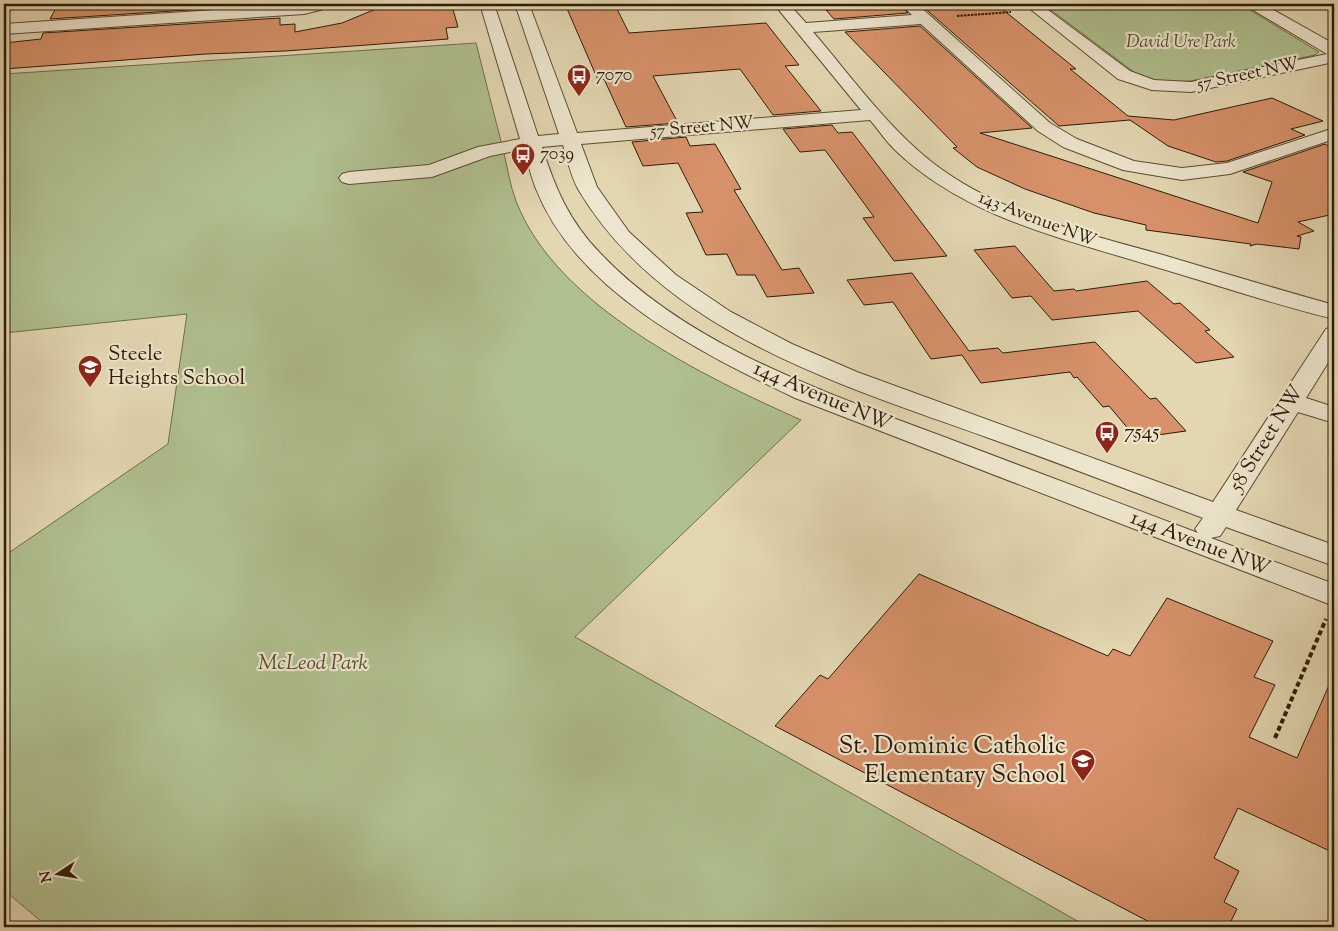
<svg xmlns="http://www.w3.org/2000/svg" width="1338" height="931" viewBox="0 0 1338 931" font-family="'Sorts Mill Goudy',serif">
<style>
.green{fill:#b0bf8e;stroke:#6e6e4a}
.building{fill:#d8926b;stroke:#2c1d06}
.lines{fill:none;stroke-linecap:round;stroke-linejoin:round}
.minor-casing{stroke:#5a4c31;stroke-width:2}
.path-far1{stroke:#2c1d06;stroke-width:2;stroke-dasharray:2.5 1;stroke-linecap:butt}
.path{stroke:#2c1d06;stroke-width:4;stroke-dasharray:5 3;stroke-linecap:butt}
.minor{fill:#ede5cd;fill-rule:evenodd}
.labels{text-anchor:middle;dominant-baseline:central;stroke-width:4.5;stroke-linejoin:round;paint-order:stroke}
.far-park-label{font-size:18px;font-style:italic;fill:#544e2f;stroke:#ede5cd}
.far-street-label{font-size:18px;fill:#2c1d06;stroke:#ede5cd}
.far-poi-label{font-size:18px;fill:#2c1d06;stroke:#ede5cd;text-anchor:start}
.poi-label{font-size:21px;fill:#2c1d06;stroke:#ede5cd;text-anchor:start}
.street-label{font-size:21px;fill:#2c1d06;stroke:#ede5cd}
.park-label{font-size:21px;font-style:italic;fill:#544e2f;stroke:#ede5cd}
.near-poi-label{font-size:25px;fill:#2c1d06;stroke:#ede5cd;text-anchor:end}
</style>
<rect width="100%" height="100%" fill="#e3d7b2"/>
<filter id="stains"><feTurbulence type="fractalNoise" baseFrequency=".004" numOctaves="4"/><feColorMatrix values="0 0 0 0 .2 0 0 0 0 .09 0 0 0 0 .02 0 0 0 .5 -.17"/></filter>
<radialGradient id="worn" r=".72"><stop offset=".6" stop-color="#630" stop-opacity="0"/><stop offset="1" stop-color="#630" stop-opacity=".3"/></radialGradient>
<!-- green -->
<g class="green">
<polygon points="1043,4 1240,4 1319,52 1315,55 1191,81 1162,82 1138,75"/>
<path d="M 476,43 C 485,79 494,114 503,149 C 507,166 510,185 516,201 C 556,306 705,377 801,420 L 575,637 L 1088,927 L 48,927 L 4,890 L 4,556 L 168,444 L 187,314 L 4,333 L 4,74 Z"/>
</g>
<!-- building -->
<g class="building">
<polygon points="58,4 279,4 50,19"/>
<polygon points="388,4 452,6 458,27 446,28 448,39 285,51 206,54 4,69 4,43 41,39 43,33 280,18 280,25 295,24 295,32 342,23"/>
<polygon points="565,4 596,4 599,9 616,7 629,33 766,23 799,65 785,66 821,111 773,115 740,69 653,76 678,123 626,127 604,79 598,80"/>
<polygon points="824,4 899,4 908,13 834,19 826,10 830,10"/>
<polygon points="920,4 996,4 1076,69 1070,69 1128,116 1174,120 1272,98 1323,121 1291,129 1305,135 1227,161 1216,162 1168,146 1130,120 1059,126"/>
<polygon points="920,26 1032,128 980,133 1258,223 1272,182 1243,172 1325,144 1334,149 1334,214 1298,222 1314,231 1297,236 1301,237 1299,249 1257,244 1250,246 1251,244 1146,230 1146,225 1094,213 1025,189 977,167 953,148 957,147 845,32"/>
<polygon points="832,125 838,133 852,132 947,256 894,261 863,218 874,217 825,150 800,152 783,129"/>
<polygon points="686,137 690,146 715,144 741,189 734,190 782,270 799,268 814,293 767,297 755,275 737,275 727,254 706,255 686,213 703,212 678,163 643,166 632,142"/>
<polygon points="1015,246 1054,291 1074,289 1076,291 1147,281 1174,304 1180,303 1210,330 1205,331 1234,357 1196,363 1138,311 1052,320 1031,296 1012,298 974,250"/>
<polygon points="912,273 969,351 998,348 1003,353 1095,342 1150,399 1156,398 1186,431 1136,438 1109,406 1103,407 1077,377 1074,378 1070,372 981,383 962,355 931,359 893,302 864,305 847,280"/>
<polygon points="919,574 1108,656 1113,649 1130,656 1167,598 1273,641 1254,677 1275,685 1249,737 1297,758 1334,674 1334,853 1238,808 1214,858 1239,871 1224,902 1237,909 1228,927 1159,927 775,726 820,675 828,679"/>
</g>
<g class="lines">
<defs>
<g id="minor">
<polygon points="4,4 16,4 9,11 4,13"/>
<polygon points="307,4 334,4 332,7 304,14 4,34 4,24"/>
<path d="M 480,4 L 494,4 L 538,136 L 559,134 L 515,4 L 529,4 L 577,133 L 861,110 L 774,4 L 789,4 L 806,23 L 912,15 L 901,4 L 917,4 L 1050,123 L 1077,139 L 1134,161 L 1182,168 L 1227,163 L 1334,128 L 1334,139 L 1230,174 L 1182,180 L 1123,170 L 1063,147 L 1038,131 L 921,24 L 813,32 C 851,76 887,127 933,163 C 999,214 1085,233 1163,255 C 1220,272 1277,289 1334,305 L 1334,319 C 1272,304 1211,283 1149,265 C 1060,238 963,216 894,149 C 885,140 878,129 870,120 L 581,144 L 597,187 L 629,232 L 676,275 L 731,312 L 792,344 L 857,372 L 1213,502 L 1326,329 L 1334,327 L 1334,353 L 1306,398 L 1334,407 L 1334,423 L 1298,412 L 1236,510 L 1334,545 L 1334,566 L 1226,527 L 1220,536 L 1211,538 L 1334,584 L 1334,606 L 795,398 C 701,353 577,292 536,189 C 531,177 528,162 524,149 L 490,156 L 432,177 L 349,184 L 342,182 L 339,178 L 342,174 L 349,172 L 429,165 L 478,147 L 520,139 ZM 563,145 C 567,159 571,176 578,189 C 663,332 839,384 986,437 C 1059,463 1131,491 1203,518 L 1195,529 L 1198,533 C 1112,500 1025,468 939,435 C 822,391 688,346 600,253 C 569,221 555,188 542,147 Z"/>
<polygon points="1024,4 1040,4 1130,71 1154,80 1191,82 1327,54 1248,7 1246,4 1263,4 1334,44 1334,62 1191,92 1152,90 1118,79"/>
</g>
</defs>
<!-- minor casing -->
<use href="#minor" class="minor-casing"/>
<!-- path-far1 -->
<polyline class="path-far1" points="957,16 1011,12"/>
<!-- path -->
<polyline class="path" points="1275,738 1326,619"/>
<!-- minor -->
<use href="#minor" class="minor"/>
</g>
<!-- icons -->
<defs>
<symbol id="bus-pin" viewBox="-11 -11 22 30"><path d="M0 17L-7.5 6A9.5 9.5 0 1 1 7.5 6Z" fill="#8f2418" stroke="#ede5cd"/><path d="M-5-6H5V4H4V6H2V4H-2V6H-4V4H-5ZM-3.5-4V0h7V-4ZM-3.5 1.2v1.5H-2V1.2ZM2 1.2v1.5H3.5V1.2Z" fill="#fff"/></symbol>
<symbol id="school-pin" viewBox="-11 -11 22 30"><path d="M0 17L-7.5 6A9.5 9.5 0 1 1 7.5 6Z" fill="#8f2418" stroke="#ede5cd"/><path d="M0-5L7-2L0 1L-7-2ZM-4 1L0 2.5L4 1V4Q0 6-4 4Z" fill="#fff"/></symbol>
</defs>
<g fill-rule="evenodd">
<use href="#bus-pin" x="565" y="62" width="28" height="38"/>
<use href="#bus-pin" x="509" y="141" width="28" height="38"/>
<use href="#school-pin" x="76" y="353" width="28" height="38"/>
<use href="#bus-pin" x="1093" y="419" width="28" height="38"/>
<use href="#school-pin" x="1069" y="747" width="28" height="38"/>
</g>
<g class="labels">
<!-- far-park labels -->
<g class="far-park-label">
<text x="1181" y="43">David Ure Park</text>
</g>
<!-- far-street labels -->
<g class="far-street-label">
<text transform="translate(1248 75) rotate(-12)">57 Street NW</text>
<text transform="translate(702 128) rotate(-5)">57 Street NW</text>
<text transform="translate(1037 220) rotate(21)">143 Avenue NW</text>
</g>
<!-- far-poi labels -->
<g class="far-poi-label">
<text x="596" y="76">7070</text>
<text x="540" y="155">7039</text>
</g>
<!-- poi labels -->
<g class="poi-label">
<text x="108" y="355">Steele<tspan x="108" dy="24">Heights School</tspan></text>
<text x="1124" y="433">7545</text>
</g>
<!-- street labels -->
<g class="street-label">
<text transform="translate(822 397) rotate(23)">144 Avenue NW</text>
<text transform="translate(1267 439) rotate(-58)">58 Street NW</text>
<text transform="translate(1200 544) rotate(21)">144 Avenue NW</text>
</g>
<!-- park labels -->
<g class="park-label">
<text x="313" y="664">McLeod Park</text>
</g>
<!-- near-poi labels -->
<g class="near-poi-label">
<text x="1066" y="747">St. Dominic Catholic<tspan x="1066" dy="29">Elementary School</tspan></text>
</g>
</g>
<!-- margin -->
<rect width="1338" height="931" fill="none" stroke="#e3d7b2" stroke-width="20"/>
<rect x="5" y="5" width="1328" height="921" fill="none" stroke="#2c1d06" stroke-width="2.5"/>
<rect x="10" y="10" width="1318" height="911" fill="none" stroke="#2c1d06"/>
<!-- north arrow -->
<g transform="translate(58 874) rotate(258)" stroke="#ede5cd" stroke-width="4" paint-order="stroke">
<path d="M0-4L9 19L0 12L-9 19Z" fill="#2c1d06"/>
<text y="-8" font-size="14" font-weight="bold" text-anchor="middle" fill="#2c1d06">N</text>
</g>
<rect width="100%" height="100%" filter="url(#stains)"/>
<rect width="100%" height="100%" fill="url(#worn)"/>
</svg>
